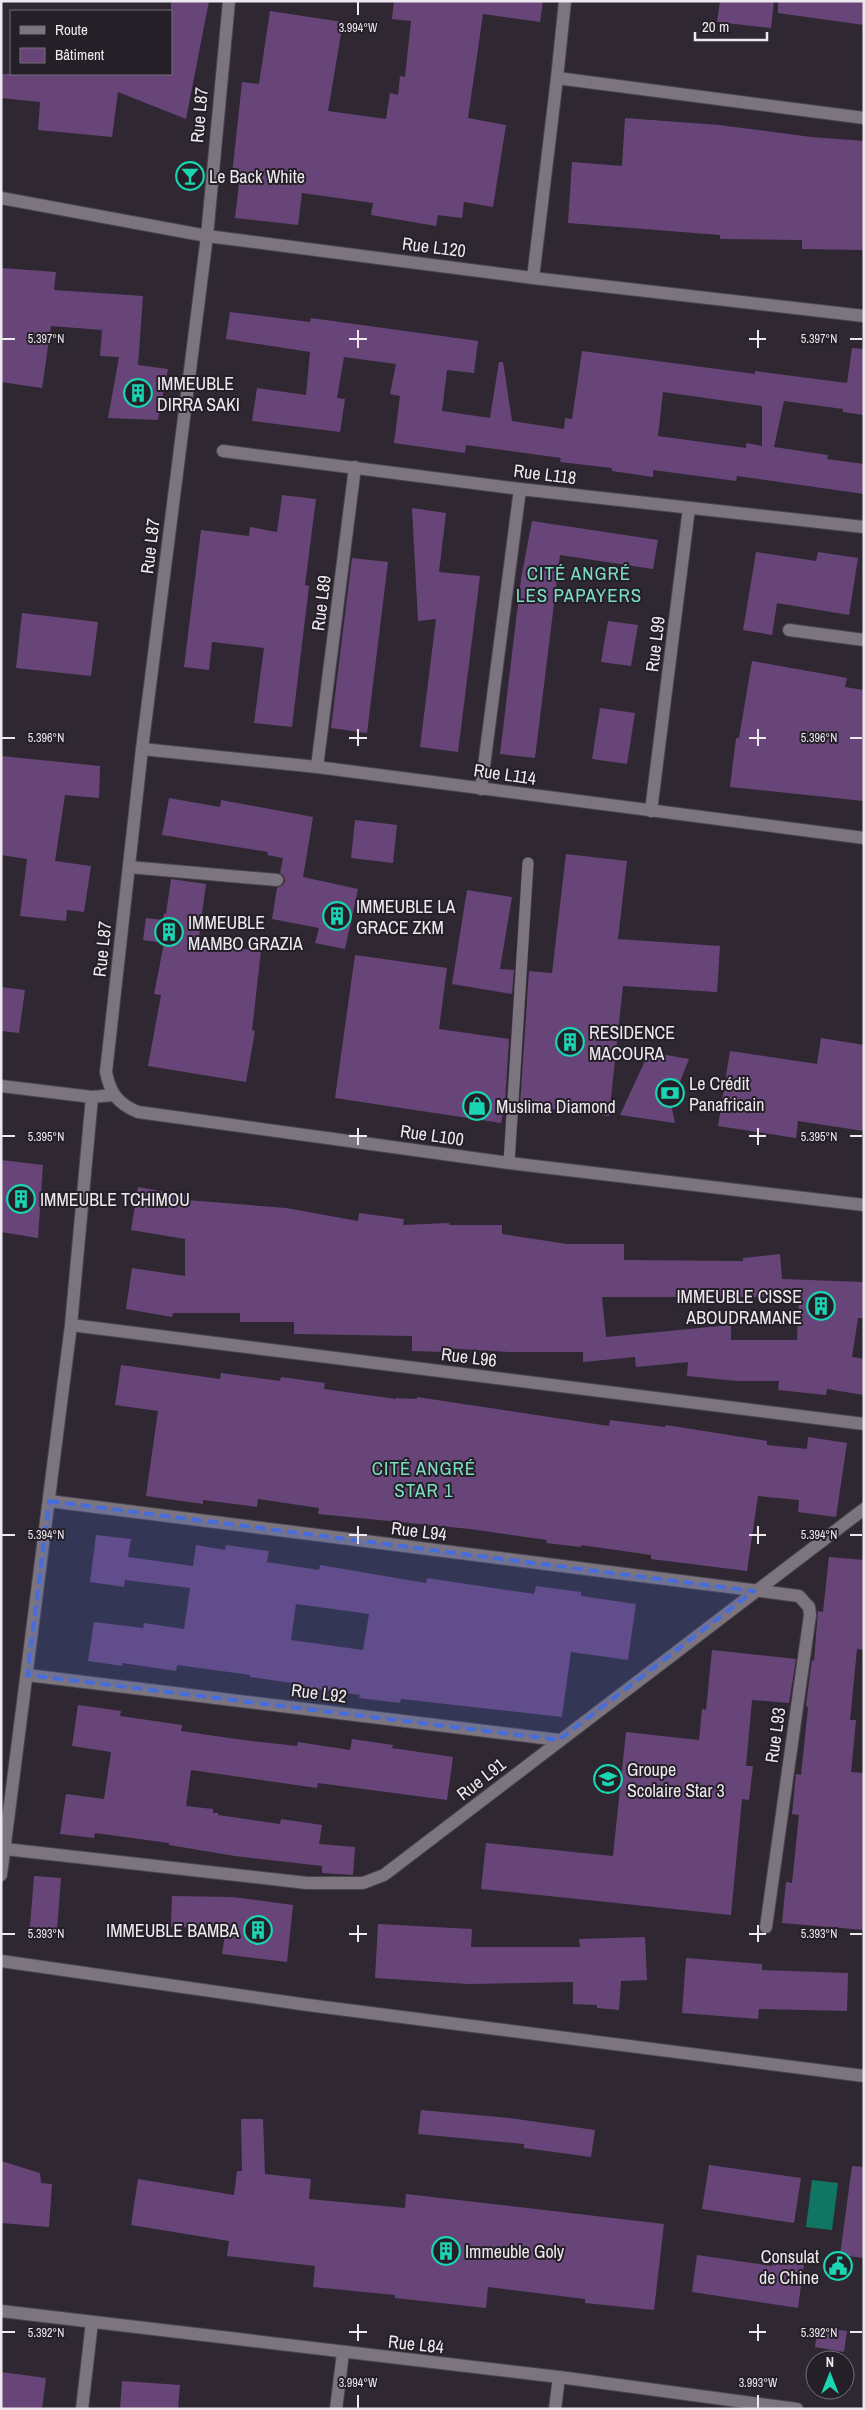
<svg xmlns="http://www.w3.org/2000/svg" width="865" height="2410" viewBox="0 0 865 2410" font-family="'Archivo Narrow',sans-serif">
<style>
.water{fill:#107662}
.building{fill:#684578;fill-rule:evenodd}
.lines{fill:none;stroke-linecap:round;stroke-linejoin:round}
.service-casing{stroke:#4a454d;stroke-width:12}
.minor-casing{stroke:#4a454d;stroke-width:14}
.service{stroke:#7c747f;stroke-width:11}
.minor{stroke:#7c747f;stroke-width:12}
.marked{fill:#476ddd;fill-opacity:0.2;stroke:#476ddd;stroke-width:4;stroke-dasharray:10 6;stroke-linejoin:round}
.ticks{fill:none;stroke:#ede9ef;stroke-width:2}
.labels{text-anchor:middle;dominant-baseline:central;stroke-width:4;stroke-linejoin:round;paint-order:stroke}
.street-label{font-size:18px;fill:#ede9ef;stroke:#251f28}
.poi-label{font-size:18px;fill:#ede9ef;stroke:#251f28;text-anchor:start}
.neighbourhood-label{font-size:19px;letter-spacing:1px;fill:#7bddc3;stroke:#251f28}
.ticks-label{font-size:12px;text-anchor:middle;fill:#ede9ef;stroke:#251f28;stroke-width:4;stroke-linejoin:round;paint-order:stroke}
</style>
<rect width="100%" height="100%" fill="#2f2832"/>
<!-- water -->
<polygon class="water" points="812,2180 838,2183 832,2230 806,2227"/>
<!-- building -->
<g class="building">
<polygon points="171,1 209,1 186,119 118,92 112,137 38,130 40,102 1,98 1,74 171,74"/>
<polygon points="394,1 543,1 540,22 483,14 468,118 506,125 493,207 464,202 462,218 438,215 436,226 371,215 373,203 302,193 298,225 235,218 239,184 231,184 242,82 259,84 270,11 343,22 328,111 386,119 390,93 398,95 400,76 405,77 411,21 392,19"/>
<polygon points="720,1 774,1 771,28 717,22"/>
<polygon points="778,1 864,1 864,25 778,13"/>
<polygon points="625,118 719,125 811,137 864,141 864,250 802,249 802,240 720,239 720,235 568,223 572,162 622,166"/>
<polygon points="1,268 56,272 54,290 143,296 138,365 168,369 158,420 108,418 119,357 100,356 102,330 51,326 42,388 1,382"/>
<path d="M 230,312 L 310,322 L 311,318 L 478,341 L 474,373 L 447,370 L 442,411 L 490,418 L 499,362 L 503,362 L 512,421 L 564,429 L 565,418 L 572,419 L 582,351 L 755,374 L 755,371 L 847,383 L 852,348 L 864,349 L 864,415 L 843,412 L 843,409 L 784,401 L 774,447 L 828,455 L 827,459 L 864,464 L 864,494 L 737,476 L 736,481 L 653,470 L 653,477 L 612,471 L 612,468 L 560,462 L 561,458 L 466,445 L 465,453 L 394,443 L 400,396 L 390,394 L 396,364 L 344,357 L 337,398 L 345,399 L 340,432 L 252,421 L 257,388 L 306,395 L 310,352 L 226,339 ZM 663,392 L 762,406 L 762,446 L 746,443 L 746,448 L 658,436 Z"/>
<polygon points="282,495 316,499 305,585 309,586 292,727 254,723 264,648 212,642 209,670 184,667 201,530 249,536 250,527 277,532"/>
<polygon points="412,508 446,513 439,572 480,576 458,752 420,747 436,619 418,621"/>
<polygon points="532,521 658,540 653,569 560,555 535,758 500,754 521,579"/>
<polygon points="756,552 816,561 818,552 858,558 849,615 777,603 772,635 743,630"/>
<polygon points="352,558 388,562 367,733 331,728"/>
<polygon points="22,613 98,622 91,676 16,668"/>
<polygon points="608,621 638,625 631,666 601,662"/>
<polygon points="752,661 847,678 845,687 864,690 864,801 730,787 736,738 739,738"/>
<polygon points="600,708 635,713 627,764 592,759"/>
<polygon points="1,756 100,766 99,798 65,795 55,861 91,866 84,912 67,910 66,921 20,916 27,859 1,855"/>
<polygon points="169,798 220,807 221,800 313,817 303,877 358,889 345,949 315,943 319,928 272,919 277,888 283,885 285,881 284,876 280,873 283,858 267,855 268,852 162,835"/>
<polygon points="355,820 397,825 393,863 351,858"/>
<polygon points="566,854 627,861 618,939 720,946 717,992 623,986 609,1116 520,1105 529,971 552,973"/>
<polygon points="171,879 206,884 198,944 261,951 252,1030 255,1031 246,1082 148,1066 161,995 154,994 164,943 143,940 146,918 163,920 164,913 166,914"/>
<polygon points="467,890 512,897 500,969 514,970 512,994 452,984"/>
<polygon points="355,955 447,968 439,1029 509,1039 505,1103 501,1123 335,1098"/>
<polygon points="1,987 25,990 19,1033 1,1031"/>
<polygon points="821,1038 864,1045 864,1131 798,1121 796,1138 718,1126 730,1051 817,1064"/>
<polygon points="649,1052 689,1059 671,1104 675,1123 620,1115"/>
<polygon points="1,1160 43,1165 38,1238 1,1232"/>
<path d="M 138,1187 L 188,1196 L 187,1200 L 286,1208 L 358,1221 L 359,1213 L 404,1219 L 403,1225 L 449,1223 L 449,1225 L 502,1225 L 502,1234 L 567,1244 L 624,1244 L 624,1260 L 743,1261 L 743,1258 L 780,1254 L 782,1279 L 864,1282 L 864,1318 L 858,1318 L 852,1357 L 864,1359 L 864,1395 L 827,1389 L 826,1395 L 778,1390 L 779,1381 L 736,1381 L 687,1376 L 688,1362 L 636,1367 L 635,1357 L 583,1362 L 583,1352 L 509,1352 L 445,1348 L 445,1352 L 412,1351 L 412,1336 L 294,1334 L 294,1322 L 240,1322 L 240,1313 L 173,1313 L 172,1317 L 126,1309 L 132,1268 L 185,1276 L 185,1239 L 131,1230 ZM 602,1297 L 772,1297 L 773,1302 L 799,1299 L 797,1340 L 731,1340 L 731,1325 L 606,1337 Z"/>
<polygon points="121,1365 220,1379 221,1373 280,1381 281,1377 325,1383 324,1389 396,1399 396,1398 417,1399 417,1397 609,1426 610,1420 665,1427 666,1425 767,1441 767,1445 807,1449 808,1437 847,1443 836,1517 798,1512 799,1500 758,1496 747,1571 651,1559 651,1555 581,1545 581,1547 546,1543 547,1540 470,1529 318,1514 319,1508 258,1499 257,1507 203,1500 203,1504 146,1496 158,1411 115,1405"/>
<path d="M 96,1535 L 131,1539 L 128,1557 L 193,1566 L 196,1545 L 225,1550 L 226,1545 L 269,1551 L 267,1562 L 319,1570 L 320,1565 L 426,1583 L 427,1578 L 534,1594 L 536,1586 L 581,1592 L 581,1596 L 636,1604 L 628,1660 L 571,1652 L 562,1717 L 401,1699 L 400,1703 L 359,1698 L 360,1695 L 304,1687 L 305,1685 L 250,1677 L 250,1675 L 177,1665 L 176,1671 L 122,1663 L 122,1666 L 88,1661 L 94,1622 L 143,1628 L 144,1623 L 184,1629 L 190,1588 L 125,1580 L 124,1587 L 90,1582 ZM 296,1604 L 369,1614 L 363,1650 L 291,1640 Z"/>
<polygon points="829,1557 864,1560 864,1650 857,1649 850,1720 856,1720 851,1772 864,1773 864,1930 782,1923 786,1882 792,1883 799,1815 792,1814 796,1774 801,1775 808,1708 806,1705 812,1660 814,1661 818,1611 823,1612"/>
<polygon points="712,1650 796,1659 789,1703 752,1700 746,1766 753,1766 749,1800 742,1799 731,1915 481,1889 486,1843 613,1856 626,1732 699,1740 702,1709 706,1710"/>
<polygon points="78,1705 121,1711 120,1716 182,1725 181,1731 243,1740 297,1746 298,1742 350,1750 352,1739 393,1745 392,1748 453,1757 447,1800 318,1783 317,1788 191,1770 186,1806 213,1809 213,1813 218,1813 218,1815 280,1824 281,1819 322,1825 319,1844 355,1847 353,1875 322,1873 322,1866 235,1856 169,1845 169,1843 95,1833 94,1838 60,1834 66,1794 104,1799 111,1752 72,1746"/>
<polygon points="34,1876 61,1878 57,1929 30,1927"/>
<polygon points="172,1896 233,1897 293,1905 287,1962 222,1954 226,1928 171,1927"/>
<polygon points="378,1924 472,1929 471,1947 580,1947 579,1939 645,1937 647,1980 621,1981 619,2010 597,2008 597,2005 573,2004 573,1982 469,1984 375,1978"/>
<polygon points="686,1958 762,1964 762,1970 848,1973 847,2011 759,2009 758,2019 682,2013"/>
<polygon points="421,2110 509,2118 595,2130 591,2157 524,2148 524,2144 418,2134"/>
<polygon points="241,2119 263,2119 265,2174 311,2179 309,2199 405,2208 406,2194 664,2224 654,2310 585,2303 585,2299 488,2287 486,2308 395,2298 395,2295 313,2287 315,2266 227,2256 229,2241 131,2225 138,2179 234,2195 237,2171 242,2171"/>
<polygon points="1,2161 40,2173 41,2183 52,2184 49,2227 1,2223"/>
<polygon points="709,2165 801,2178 794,2223 702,2209"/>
<polygon points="852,2166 864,2167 864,2258 840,2255"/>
<polygon points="774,2252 805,2257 798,2308 692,2292 697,2255 772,2266"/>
<polygon points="818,2327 847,2331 844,2352 815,2347"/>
<polygon points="1,2372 46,2378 42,2409 1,2409"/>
<polygon points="122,2381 180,2385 178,2409 120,2409"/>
</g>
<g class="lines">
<defs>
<polyline id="service" points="509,1163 528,863"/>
<g id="minor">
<path d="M 229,1 L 207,236 L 142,749 L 106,1072 C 110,1093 118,1104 138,1112 L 509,1163 L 864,1205"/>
<polyline points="557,78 565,1"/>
<polyline points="1,198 207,236 533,278 864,316"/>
<polyline points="533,278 557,78 864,118"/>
<polyline points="223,451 520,489 864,527"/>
<polyline points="789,630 864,640"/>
<polyline points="142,749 317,767 864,838"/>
<polyline points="317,767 355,467"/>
<polyline points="481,789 520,489"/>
<polyline points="651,811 689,508"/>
<polyline points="129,867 277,880"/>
<polyline points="1,1086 92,1097 113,1095"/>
<polyline points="71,1325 864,1424"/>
<polyline points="49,1501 799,1596 809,1607 810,1615 766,1927"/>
<polyline points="27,1675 559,1740"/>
<polyline points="5,1849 307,1883 363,1883 384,1875 864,1509"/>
<polyline points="1,1875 71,1325 92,1097"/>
<polyline points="1,1961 308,2005 864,2076"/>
<polyline points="1,2311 559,2377 797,2409"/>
<polyline points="82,2409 92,2322"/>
<polyline points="336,2409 343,2353"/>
<polyline points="555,2409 559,2377"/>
</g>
</defs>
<!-- service casing -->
<use href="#service" class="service-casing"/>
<!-- minor casing -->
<use href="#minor" class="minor-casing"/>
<!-- service -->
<use href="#service" class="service"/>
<!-- minor -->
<use href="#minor" class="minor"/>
</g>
<!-- marked area -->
<path class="marked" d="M 49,1501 L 754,1591 L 559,1740 L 27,1675 Z"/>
<!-- ticks -->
<path class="ticks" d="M 358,2 L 358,15M 358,330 L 358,348M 758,330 L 758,348M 2,339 L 15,339M 349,339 L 367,339M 749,339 L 766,339M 850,339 L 862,339M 358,729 L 358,746M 758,729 L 758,746M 2,738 L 15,738M 349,738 L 367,738M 749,738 L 766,738M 850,738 L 862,738M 358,1128 L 358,1145M 758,1128 L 758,1145M 2,1136 L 15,1136M 349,1136 L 367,1136M 749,1136 L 766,1136M 850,1136 L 862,1136M 358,1526 L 358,1544M 758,1526 L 758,1544M 2,1535 L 15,1535M 349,1535 L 367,1535M 749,1535 L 766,1535M 850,1535 L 862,1535M 358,1925 L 358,1942M 758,1925 L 758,1942M 2,1934 L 15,1934M 349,1934 L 367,1934M 749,1934 L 766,1934M 850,1934 L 862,1934M 358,2324 L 358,2341M 758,2324 L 758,2341M 2,2332 L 15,2332M 349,2332 L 367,2332M 749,2332 L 766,2332M 850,2332 L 862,2332M 358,2395 L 358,2408M 758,2395 L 758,2408"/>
<!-- icons -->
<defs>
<symbol id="bar-ring" viewBox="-11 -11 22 22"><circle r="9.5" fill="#251f28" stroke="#19d5b2" stroke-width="1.5"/><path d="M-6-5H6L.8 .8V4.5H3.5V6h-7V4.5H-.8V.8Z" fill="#19d5b2"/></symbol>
<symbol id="building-ring" viewBox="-11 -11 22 22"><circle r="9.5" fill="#251f28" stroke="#19d5b2" stroke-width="1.5"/><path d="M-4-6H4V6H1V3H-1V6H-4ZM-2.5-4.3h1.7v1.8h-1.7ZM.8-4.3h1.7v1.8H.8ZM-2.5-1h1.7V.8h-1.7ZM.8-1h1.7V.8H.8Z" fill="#19d5b2"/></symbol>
<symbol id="bank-ring" viewBox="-11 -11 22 22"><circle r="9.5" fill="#251f28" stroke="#19d5b2" stroke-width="1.5"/><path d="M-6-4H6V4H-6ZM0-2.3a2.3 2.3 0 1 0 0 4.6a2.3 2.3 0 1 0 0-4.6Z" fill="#19d5b2"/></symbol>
<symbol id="shop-ring" viewBox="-11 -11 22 22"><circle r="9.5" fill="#251f28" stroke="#19d5b2" stroke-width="1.5"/><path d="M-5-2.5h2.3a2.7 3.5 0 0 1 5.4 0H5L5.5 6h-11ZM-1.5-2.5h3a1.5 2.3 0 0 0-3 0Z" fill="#19d5b2"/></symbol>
<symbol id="school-ring" viewBox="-11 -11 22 22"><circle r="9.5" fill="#251f28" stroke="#19d5b2" stroke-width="1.5"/><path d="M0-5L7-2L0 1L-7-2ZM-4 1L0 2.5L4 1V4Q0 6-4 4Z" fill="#19d5b2"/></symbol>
<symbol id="civic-ring" viewBox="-11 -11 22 22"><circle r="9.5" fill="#251f28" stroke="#19d5b2" stroke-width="1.5"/><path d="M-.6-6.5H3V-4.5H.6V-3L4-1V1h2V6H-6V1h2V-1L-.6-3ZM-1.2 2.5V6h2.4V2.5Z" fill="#19d5b2"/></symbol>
</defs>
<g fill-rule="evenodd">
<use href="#bar-ring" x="174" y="160" width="32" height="32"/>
<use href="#building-ring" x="122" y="377" width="32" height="32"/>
<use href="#building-ring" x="321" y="900" width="32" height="32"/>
<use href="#building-ring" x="153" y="916" width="32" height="32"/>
<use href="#building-ring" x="554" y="1026" width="32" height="32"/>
<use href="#bank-ring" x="654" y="1077" width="32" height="32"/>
<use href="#shop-ring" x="461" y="1090" width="32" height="32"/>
<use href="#building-ring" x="5" y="1183" width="32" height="32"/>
<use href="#building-ring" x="805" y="1290" width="32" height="32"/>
<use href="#school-ring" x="592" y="1763" width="32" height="32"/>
<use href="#building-ring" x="242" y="1914" width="32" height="32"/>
<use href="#building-ring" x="430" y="2235" width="32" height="32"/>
<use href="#civic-ring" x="822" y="2250" width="32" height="32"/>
</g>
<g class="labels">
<!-- street labels -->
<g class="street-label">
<text transform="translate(199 115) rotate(-85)">Rue L87</text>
<text transform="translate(434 247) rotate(7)">Rue L120</text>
<text transform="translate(545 474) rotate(7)">Rue L118</text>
<text transform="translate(150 546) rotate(-83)">Rue L87</text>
<text transform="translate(321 603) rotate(-83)">Rue L89</text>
<text transform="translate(655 644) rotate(-83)">Rue L99</text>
<text transform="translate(505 774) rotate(8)">Rue L114</text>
<text transform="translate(102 949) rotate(-84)">Rue L87</text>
<text transform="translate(432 1135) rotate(8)">Rue L100</text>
<text transform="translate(469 1357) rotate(7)">Rue L96</text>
<text transform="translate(419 1531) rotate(7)">Rue L94</text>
<text transform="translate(319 1693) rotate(7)">Rue L92</text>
<text transform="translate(775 1735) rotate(-82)">Rue L93</text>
<text transform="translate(481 1779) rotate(-38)">Rue L91</text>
<text transform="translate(416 2344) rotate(6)">Rue L84</text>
</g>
<!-- poi labels -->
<g class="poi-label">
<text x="209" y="176">Le Back White</text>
<text x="157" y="383">IMMEUBLE<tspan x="157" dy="21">DIRRA SAKI</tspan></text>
<text x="356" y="906">IMMEUBLE LA<tspan x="356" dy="21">GRACE ZKM</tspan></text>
<text x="188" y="922">IMMEUBLE<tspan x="188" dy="21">MAMBO GRAZIA</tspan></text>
<text x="589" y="1032">RESIDENCE<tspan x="589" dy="21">MACOURA</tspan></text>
<text x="689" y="1083">Le Crédit<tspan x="689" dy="21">Panafricain</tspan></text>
<text x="496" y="1106">Muslima Diamond</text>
<text x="40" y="1199">IMMEUBLE TCHIMOU</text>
<text x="802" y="1296" text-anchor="end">IMMEUBLE CISSE<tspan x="802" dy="21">ABOUDRAMANE</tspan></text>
<text x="627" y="1769">Groupe<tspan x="627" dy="21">Scolaire Star 3</tspan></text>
<text x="239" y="1930" text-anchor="end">IMMEUBLE BAMBA</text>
<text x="465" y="2251">Immeuble Goly</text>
<text x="819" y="2256" text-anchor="end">Consulat<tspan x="819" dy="21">de Chine</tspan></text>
</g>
<!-- neighbourhood labels -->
<g class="neighbourhood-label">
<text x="579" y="573">CITÉ ANGRÉ<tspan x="579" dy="22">LES PAPAYERS</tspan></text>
<text x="424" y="1468">CITÉ ANGRÉ<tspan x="424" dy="22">STAR 1</tspan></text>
</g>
</g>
<g class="ticks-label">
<text x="358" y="32">3.994°W</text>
<text x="46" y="343">5.397°N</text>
<text x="819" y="343">5.397°N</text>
<text x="46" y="742">5.396°N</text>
<text x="819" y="742">5.396°N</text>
<text x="46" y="1141">5.395°N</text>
<text x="819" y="1141">5.395°N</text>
<text x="46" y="1539">5.394°N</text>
<text x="819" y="1539">5.394°N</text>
<text x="46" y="1938">5.393°N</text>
<text x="819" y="1938">5.393°N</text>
<text x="46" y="2337">5.392°N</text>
<text x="819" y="2337">5.392°N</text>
<text x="358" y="2387">3.994°W</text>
<text x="758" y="2387">3.993°W</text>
</g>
<!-- border -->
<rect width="865" height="2410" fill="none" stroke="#ede9ef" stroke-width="5"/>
<!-- legend -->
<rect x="10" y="10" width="162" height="65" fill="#251f28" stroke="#757078"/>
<rect x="20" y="26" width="25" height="8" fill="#7c747f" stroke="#757078"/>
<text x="55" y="35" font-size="15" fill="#ede9ef">Route</text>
<rect x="20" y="48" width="25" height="15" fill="#684578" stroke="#757078"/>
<text x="55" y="60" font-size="15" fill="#ede9ef">Bâtiment</text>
<!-- north arrow -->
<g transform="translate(830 2375)"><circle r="24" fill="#251f28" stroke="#757078"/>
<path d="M0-4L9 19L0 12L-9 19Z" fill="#19d5b2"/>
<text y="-8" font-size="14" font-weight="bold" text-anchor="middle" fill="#ede9ef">N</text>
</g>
<!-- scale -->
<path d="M695 32v8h72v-8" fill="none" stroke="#ede9ef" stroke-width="2.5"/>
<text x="702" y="32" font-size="15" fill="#ede9ef" stroke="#251f28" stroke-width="4" paint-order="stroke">20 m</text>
</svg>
